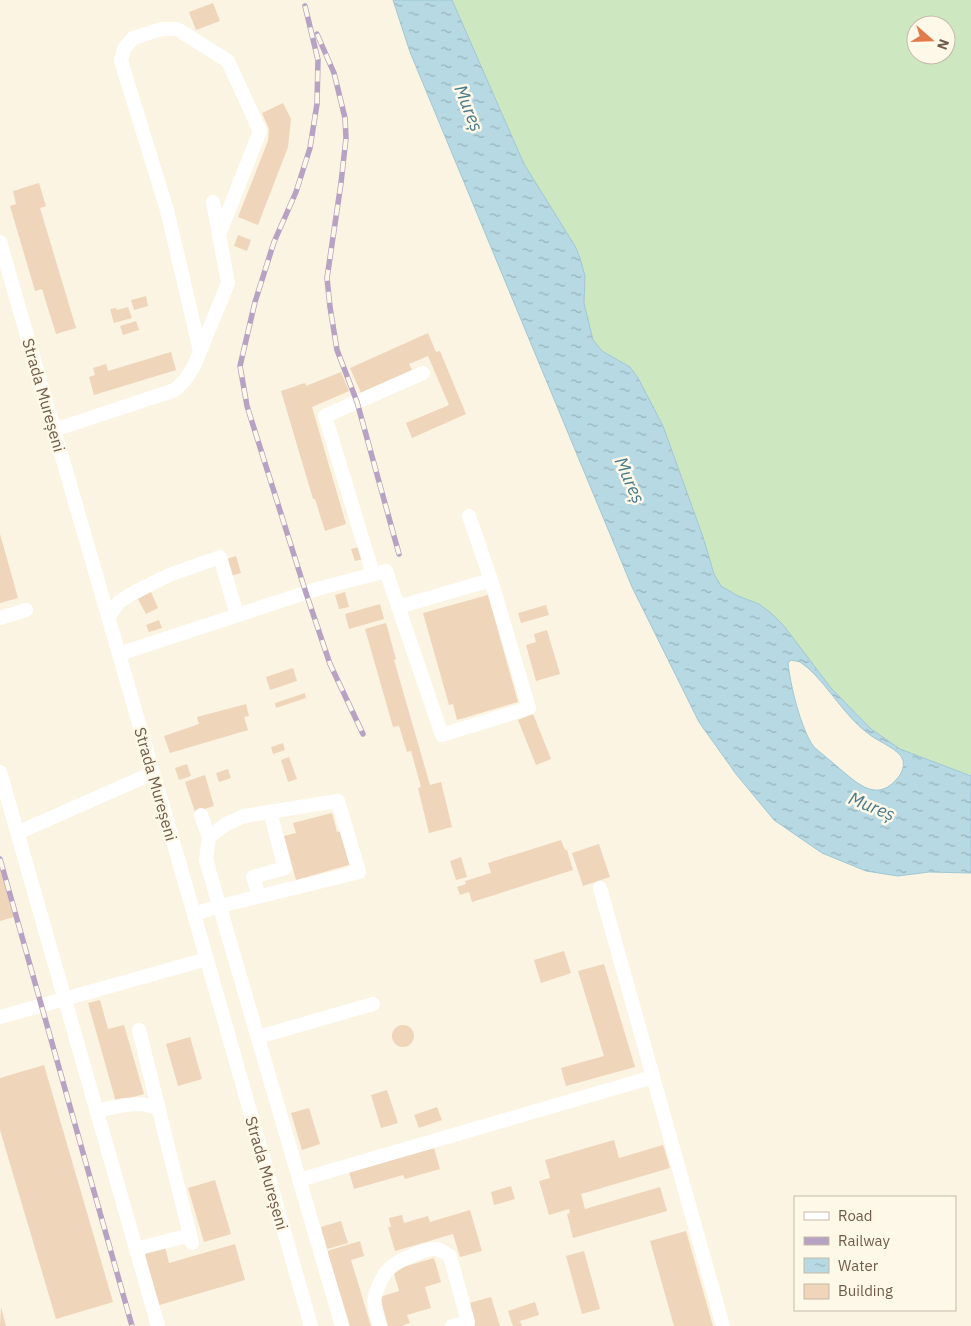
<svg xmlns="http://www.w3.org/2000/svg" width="971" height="1326" viewBox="0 0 971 1326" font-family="'IBM Plex Sans',sans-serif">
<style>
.grass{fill:#cde8c1;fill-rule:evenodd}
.water{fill:url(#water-ripples);stroke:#9ec7d5;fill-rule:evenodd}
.building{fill:#efd5ba}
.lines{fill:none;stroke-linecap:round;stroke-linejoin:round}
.minor{stroke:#fff;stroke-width:14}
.rail-casing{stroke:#b7a2c3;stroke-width:5.5}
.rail{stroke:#fef8e8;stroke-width:4;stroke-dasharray:11;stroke-linecap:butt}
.labels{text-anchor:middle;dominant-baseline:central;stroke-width:5;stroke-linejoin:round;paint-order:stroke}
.street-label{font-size:16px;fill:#715b4a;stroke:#fef8e8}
.water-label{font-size:18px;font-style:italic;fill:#47798a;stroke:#fef8e8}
</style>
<defs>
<pattern id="water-ripples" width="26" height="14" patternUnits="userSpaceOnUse" patternTransform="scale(1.25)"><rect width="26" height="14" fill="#b7d9e3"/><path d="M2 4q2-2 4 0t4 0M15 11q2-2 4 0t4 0" fill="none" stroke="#99b3ba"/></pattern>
</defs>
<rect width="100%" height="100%" fill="#fbf4e2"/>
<!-- grass -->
<path class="grass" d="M 452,0 L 971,0 L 971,776 L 900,749 L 871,729 L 831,688 L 784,626 L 759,604 L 738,596 L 721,586 L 714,574 L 703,537 L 663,426 L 638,378 L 630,367 L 602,351 L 593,340 L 584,303 L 585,276 L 575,246 L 524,164 ZM 916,25 L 946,25 L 946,55 L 916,55 Z"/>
<!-- water -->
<path class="water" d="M 393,0 L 452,0 L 524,164 L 575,246 L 580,258 L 585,276 L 584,303 L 593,340 L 602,351 L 630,367 L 638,378 L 663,426 L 703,537 L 714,574 L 721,586 L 738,596 L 759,604 L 771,613 L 784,626 L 831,688 L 871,729 L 900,749 L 971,776 L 971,873 L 929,872 L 898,876 L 866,871 L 822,853 L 774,820 L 736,774 L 699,722 L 632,587 L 410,52 ZM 791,660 L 800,662 L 808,668 C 830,688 845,717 870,735 C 879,742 899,749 903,760 C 905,768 900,776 895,781 C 875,802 856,782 840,769 C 831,761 822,754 814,747 C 801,730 790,684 788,663 Z"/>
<!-- building -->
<g class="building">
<polygon points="213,3 220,21 196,30 189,12"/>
<polygon points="283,103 291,119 288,147 258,225 238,217 268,141 269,129 262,113"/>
<polygon points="39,183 46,206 40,208 76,328 56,334 42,289 35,291 10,206 16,204 13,191"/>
<polygon points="238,235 251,240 247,251 234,246"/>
<polygon points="146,296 148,306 134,310 131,300"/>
<polygon points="128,307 132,318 114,323 110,309 116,308 117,310"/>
<polygon points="136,321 139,330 123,335 120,326"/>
<polygon points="428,333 436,352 440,351 466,414 412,438 406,423 449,405 428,356 409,364 412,370 361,393 350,368"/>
<polygon points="171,352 176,370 94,395 89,377 95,375 93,368 106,364 108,371"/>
<polygon points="341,372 349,391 312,407 346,524 325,531 315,499 313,499 281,391 305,383 306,386"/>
<polygon points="0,534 18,598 0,603"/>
<polygon points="360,547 363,559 355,561 351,549"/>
<polygon points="236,556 241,573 231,576 226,559"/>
<polygon points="151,592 158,608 146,614 138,599"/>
<polygon points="345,592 349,607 339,609 335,595"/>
<polygon points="488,595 518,702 457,720 453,704 449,705 423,613"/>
<polygon points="380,604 384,619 349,629 345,614"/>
<polygon points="546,605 549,615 521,623 518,613"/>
<polygon points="159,620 162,628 149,632 146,625"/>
<polygon points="386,623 396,659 394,660 430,785 441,782 452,827 429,833 418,788 421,787 411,751 407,752 399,726 393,727 365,629"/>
<polygon points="547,630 560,674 536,681 526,645 536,642 534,634"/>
<polygon points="293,668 297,681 270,690 266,677"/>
<polygon points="305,693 306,698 276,708 275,703"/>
<polygon points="246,704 249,716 244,717 248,730 170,753 164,736 199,724 197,717"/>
<polygon points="533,714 551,759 536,765 518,720"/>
<polygon points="283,743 285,750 273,754 271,747"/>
<polygon points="289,757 297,779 288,782 281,760"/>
<polygon points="187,764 191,776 179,780 175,768"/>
<polygon points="228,769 231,778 219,782 216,773"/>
<polygon points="205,775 214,806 195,812 185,782"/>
<polygon points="332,813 337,832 343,831 352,864 296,880 284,836 296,833 293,823"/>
<polygon points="561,840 565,850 567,850 573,870 472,902 469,892 460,895 457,887 466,884 465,881 491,873 488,863"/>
<polygon points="599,844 610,877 583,886 572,853"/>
<polygon points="461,857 467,877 456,880 450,861"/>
<polygon points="0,868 14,917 0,921"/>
<polygon points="564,951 571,973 541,983 534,960"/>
<polygon points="604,964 635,1067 566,1086 561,1068 604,1056 578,971"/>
<polygon points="100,1000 108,1029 124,1025 144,1094 116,1102 88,1003"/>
<circle cx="403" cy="1036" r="11"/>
<polygon points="190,1037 202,1079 178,1086 166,1044"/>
<polygon points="44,1065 113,1302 56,1319 0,1130 0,1078"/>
<polygon points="387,1090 398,1123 381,1128 371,1095"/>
<polygon points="437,1107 442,1120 419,1128 414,1115"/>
<polygon points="309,1108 320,1144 302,1150 291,1113"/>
<polygon points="614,1140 619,1158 663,1145 670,1168 581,1194 585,1209 660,1187 667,1211 573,1238 567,1214 570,1213 569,1209 549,1215 539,1181 550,1178 545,1160"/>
<polygon points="434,1148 440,1169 405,1179 403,1175 354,1189 349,1172"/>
<polygon points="215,1180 231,1234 204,1242 188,1188"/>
<polygon points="511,1186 515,1199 494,1205 491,1192"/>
<polygon points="470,1210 482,1251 460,1257 453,1234 395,1251 388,1227 391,1227 389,1218 402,1215 404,1223 428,1216 430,1222"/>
<polygon points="341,1221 348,1243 327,1249 321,1227"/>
<polygon points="686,1231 713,1326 674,1326 650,1241"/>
<polygon points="360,1241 364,1256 351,1260 371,1326 350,1326 327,1251"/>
<polygon points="235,1244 245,1280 156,1306 143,1253 165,1247 169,1263"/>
<polygon points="584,1251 600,1309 582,1314 566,1256"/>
<polygon points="434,1258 441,1282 425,1287 431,1308 407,1315 410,1323 401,1326 388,1326 380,1297 399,1291 393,1270"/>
<polygon points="491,1297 500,1326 475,1326 469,1303"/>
<polygon points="535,1302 539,1315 520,1321 522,1326 513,1326 508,1311"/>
<polygon points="1,1307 6,1326 0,1326"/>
</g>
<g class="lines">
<!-- minor -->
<g class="minor">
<polyline points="0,242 194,914 311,1326"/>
<polyline points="200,351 167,210 121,61 124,49 133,38 162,29 177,29 228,61 260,131 219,235"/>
<polyline points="54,430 175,390 185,380 194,366 228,283 213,202"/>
<polyline points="373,574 325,416 423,373"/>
<polyline points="398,607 491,580"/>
<polyline points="108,617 119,602 133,593 169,575 220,557 237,615"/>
<polyline points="0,618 26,610"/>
<polyline points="119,654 317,589 386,571 442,735 529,708 491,580 469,516"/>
<polyline points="0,772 158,1326"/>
<polyline points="201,815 209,837 206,860 342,1326"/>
<polyline points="17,833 153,773"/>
<polyline points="600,888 723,1326"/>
<polyline points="259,896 253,877 285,868 270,812"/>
<polyline points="194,914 220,906 359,872 338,801 244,816 226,824 209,837"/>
<polyline points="0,1017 207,959"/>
<polyline points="139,1030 192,1243"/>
<polyline points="258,1037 373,1004"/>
<path d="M 96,1111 C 117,1107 139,1099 159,1109"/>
<polyline points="299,1180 653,1077"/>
<polyline points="136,1249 190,1235"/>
<path d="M 380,1326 C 377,1317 373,1305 375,1296 C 378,1286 382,1275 390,1268 C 398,1261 425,1248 436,1249 C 442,1250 445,1253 450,1256 L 468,1322 L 452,1326"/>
</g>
<defs>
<g id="rail">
<polyline points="305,6 318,60 317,104 310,148 296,192 274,242 255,302 240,366 247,406 306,593 330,664 363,734"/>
<polyline points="317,34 334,73 345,118 346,138 341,183 327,278 330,307 337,350 357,402 399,554"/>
<polyline points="0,859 132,1326"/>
</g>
</defs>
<!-- rail casing -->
<use href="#rail" class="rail-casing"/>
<!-- rail -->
<use href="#rail" class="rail"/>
</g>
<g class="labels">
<!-- street labels -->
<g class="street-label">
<text transform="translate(44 395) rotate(74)">Strada Mureșeni</text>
<text transform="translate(156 784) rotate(74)">Strada Mureșeni</text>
<text transform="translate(267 1173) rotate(74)">Strada Mureșeni</text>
</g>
<!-- water labels -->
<g class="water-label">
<text transform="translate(469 108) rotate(68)">Mureș</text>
<text transform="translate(630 480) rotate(66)">Mureș</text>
<text transform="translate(872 806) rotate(22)">Mureș</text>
</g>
</g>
<!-- legend -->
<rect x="794" y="1196" width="162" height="115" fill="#fef8e8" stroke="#c6b9a9"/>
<rect x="804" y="1212" width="25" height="8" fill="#ffffff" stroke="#c6b9a9"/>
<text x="838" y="1221" font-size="15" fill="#715b4a">Road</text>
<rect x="804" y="1237" width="25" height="8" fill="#b7a2c3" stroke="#c6b9a9"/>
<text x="838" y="1246" font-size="15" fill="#715b4a">Railway</text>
<rect x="804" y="1258" width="25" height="15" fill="url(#water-ripples)" stroke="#c6b9a9"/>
<text x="838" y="1271" font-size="15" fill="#715b4a">Water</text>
<rect x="804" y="1284" width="25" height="15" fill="#efd5ba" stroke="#c6b9a9"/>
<text x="838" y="1296" font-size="15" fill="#715b4a">Building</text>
<!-- north arrow -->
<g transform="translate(931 40) rotate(110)"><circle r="24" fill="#fef8e8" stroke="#c6b9a9"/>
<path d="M0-4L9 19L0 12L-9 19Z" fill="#e17b4b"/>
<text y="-8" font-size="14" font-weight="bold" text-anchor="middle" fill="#715b4a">N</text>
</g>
</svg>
